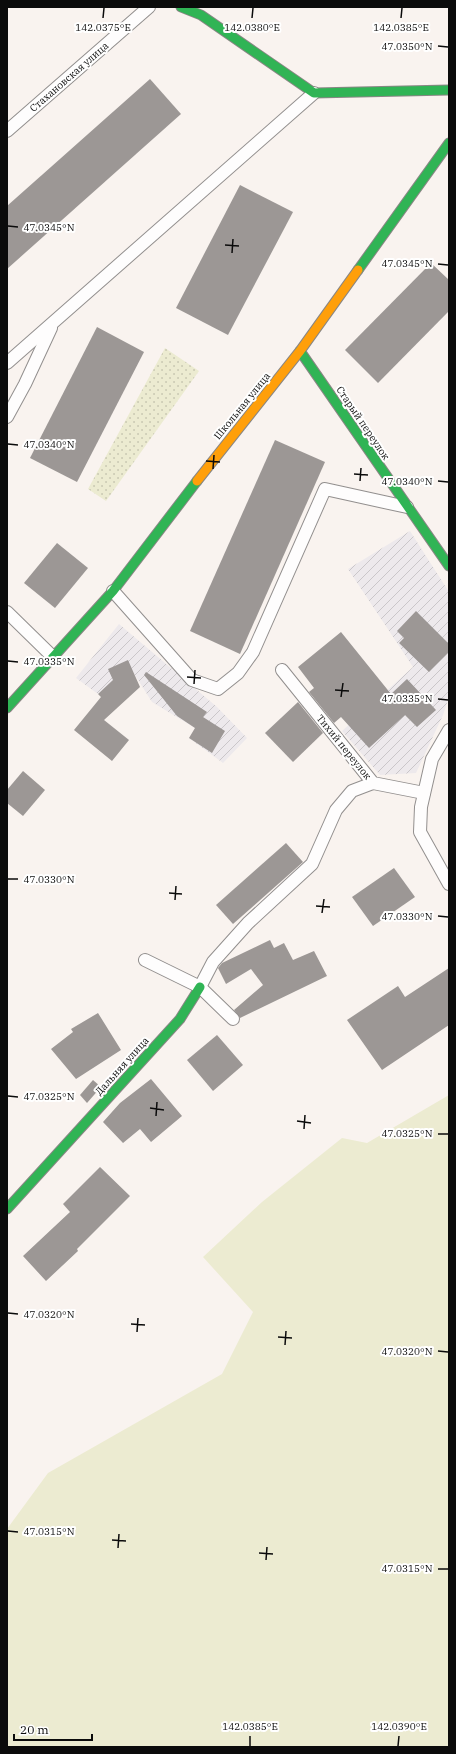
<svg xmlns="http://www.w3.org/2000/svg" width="456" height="1754" viewBox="0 0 456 1754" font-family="'IBM Plex Serif',serif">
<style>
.industrial{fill:url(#industrial-furrows)}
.grass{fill:#ecebd1}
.park{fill:url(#park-dots)}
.building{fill:#9c9795}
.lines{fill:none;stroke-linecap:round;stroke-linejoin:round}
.lane-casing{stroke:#928f8e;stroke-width:14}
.fast-casing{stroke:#898684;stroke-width:11}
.slow-casing{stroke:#898684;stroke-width:11}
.lane{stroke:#fefdfd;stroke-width:12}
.fast{stroke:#30b455;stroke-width:9}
.slow{stroke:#ff9f0a;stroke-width:9}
.ticks{fill:none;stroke:#0b0b0b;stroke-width:1.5}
.labels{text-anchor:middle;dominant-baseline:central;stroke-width:4;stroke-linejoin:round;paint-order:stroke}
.street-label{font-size:10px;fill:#0b0b0b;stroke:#fff}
.ticks-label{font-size:10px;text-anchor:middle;fill:#0b0b0b;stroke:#fff;stroke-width:4;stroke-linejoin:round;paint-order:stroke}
</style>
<defs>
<pattern id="industrial-furrows" width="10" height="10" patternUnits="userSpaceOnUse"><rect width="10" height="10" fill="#ede9ec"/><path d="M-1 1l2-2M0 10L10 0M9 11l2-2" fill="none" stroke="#cac6c9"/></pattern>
<pattern id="park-dots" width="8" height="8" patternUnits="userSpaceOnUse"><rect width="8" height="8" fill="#ecebd1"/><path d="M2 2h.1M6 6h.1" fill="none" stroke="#c9c8b2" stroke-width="1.8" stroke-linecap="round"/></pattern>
</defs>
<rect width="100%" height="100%" fill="#f9f3ef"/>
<!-- industrial -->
<g class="industrial">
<polygon points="410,531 449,592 449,697 443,715 416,773 380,775 342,731 413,667 348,569"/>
<polygon points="119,624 217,707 247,738 223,763 189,738 195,728 152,702 133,672 113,681 98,694 76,678"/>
</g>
<!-- grass -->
<polygon class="grass" points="449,1095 449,1747 7,1747 7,1529 48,1473 222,1374 253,1312 203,1257 262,1202 342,1138 367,1143"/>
<!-- park -->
<polygon class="park" points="165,348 199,371 106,501 88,489"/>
<!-- building -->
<g class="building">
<polygon points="150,79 181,114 7,269 7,206"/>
<polygon points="240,185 293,212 228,335 176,308"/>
<polygon points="431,263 449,280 449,311 378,383 345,350"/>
<polygon points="97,327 144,352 77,482 30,458"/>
<polygon points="275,440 325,462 240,654 190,631"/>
<polygon points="57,543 88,568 55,608 24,583"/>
<polygon points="416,611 449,644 449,652 429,672 399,643 404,638 397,631"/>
<polygon points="341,632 391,694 407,679 436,710 417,727 405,715 369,748 341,717 334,723 309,692 314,688 298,667"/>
<polygon points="128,660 140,687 104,720 129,740 112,761 74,730 101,697 98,694 113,680 108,669"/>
<polygon points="146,672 207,712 203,717 225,731 212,753 189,738 195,728 177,716 144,675"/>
<polygon points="298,702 323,733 293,762 265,733"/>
<polygon points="23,771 45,790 23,816 7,803 7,790"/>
<polygon points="286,843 303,862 233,924 216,905"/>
<polygon points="394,868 415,897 373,926 352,897"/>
<polygon points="270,940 274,948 284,943 293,960 314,951 327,976 240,1018 234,1010 263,985 251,969 226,984 218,968 222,963"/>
<polygon points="449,968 449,1025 382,1070 347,1020 398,986 405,997"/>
<polygon points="98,1013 121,1050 76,1079 51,1049 73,1032 71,1029"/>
<polygon points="217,1035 243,1065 213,1091 187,1060"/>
<polygon points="151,1079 182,1116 151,1142 140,1129 123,1143 103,1122 120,1103"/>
<polygon points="93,1080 101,1087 87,1103 80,1095"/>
<polygon points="100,1167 130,1196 77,1249 78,1251 46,1281 23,1256 70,1212 63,1204"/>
</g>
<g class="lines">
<defs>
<g id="lane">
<polyline points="7,131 149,7"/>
<polyline points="7,363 314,93"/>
<polyline points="7,417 25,384 51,328"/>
<polyline points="113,591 192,680 218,689 238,673 253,652 325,489 407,507"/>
<polyline points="7,612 53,657"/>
<polyline points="282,670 373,783 424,793"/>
<polyline points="449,730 432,759 421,807 420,832 449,884"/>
<polyline points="145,960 200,987 233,1019"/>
<polyline points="200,987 213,962 248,923 312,864 336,810 352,791 373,783"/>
</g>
<g id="fast">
<polyline points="181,7 201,15 314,93 449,90"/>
<polyline points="358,270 449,143"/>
<polyline points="300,351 449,566"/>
<polyline points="7,708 113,591 197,481"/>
<polyline points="7,1209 180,1019 200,987"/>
</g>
<polyline id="slow" points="197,481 300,351 358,270"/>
</defs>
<!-- lane casing -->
<use href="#lane" class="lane-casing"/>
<!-- fast casing -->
<use href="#fast" class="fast-casing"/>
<!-- slow casing -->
<use href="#slow" class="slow-casing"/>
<!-- lane -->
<use href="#lane" class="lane"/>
<!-- fast -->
<use href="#fast" class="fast"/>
<!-- slow -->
<use href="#slow" class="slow"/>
</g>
<!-- ticks -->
<path class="ticks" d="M 103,18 L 104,8M 252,18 L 253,8M 401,18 L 402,8M 438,46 L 448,47M 8,226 L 18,227M 225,245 L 239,246M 232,253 L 233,239M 438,264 L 448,265M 8,444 L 18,445M 206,461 L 220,462M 213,469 L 214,455M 354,474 L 368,475M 360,481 L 361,468M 438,481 L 448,482M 8,661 L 18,662M 187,677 L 201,678M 194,684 L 195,670M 335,690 L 349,691M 341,697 L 343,683M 438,699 L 448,700M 8,879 L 18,879M 169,893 L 182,894M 175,900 L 176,886M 316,906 L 330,907M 322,913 L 324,899M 438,916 L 448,917M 8,1096 L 18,1097M 150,1108 L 164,1110M 156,1116 L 157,1102M 297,1121 L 311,1123M 304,1129 L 305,1115M 438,1134 L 448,1134M 8,1313 L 18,1314M 131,1324 L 145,1325M 137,1332 L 138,1318M 278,1337 L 292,1338M 285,1345 L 286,1331M 438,1351 L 448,1352M 8,1531 L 18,1532M 112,1540 L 126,1541M 118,1548 L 119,1534M 259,1553 L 273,1554M 266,1560 L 267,1547M 438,1569 L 448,1569M 250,1746 L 250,1736M 398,1746 L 399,1736"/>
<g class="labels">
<!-- street labels -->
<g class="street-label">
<text transform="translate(69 77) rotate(-41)">Стахановская улица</text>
<text transform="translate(242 406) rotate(-51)">Школьная улица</text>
<text transform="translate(363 423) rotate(56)">Старый переулок</text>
<text transform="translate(344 747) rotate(51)">Тихий переулок</text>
<text transform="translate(122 1066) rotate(-48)">Дальняя улица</text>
</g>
</g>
<g class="ticks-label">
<text x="103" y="31">142.0375°E</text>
<text x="252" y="31">142.0380°E</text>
<text x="401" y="31">142.0385°E</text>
<text x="407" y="50">47.0350°N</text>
<text x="49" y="231">47.0345°N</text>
<text x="407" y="267">47.0345°N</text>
<text x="49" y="448">47.0340°N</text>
<text x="407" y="485">47.0340°N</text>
<text x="49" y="665">47.0335°N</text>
<text x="407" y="702">47.0335°N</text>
<text x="49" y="883">47.0330°N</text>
<text x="407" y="920">47.0330°N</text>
<text x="49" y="1100">47.0325°N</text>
<text x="407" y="1137">47.0325°N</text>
<text x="49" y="1318">47.0320°N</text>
<text x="407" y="1355">47.0320°N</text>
<text x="49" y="1535">47.0315°N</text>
<text x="407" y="1572">47.0315°N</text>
<text x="250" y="1730">142.0385°E</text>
<text x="399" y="1730">142.0390°E</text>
</g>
<!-- border -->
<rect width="456" height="1754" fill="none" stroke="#0b0b0b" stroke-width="16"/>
<!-- scale -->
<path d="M14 1734v6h78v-6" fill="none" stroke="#0b0b0b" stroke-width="2"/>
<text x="20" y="1734" font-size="12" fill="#0b0b0b" stroke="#ffffff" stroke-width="3" paint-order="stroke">20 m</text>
</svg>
